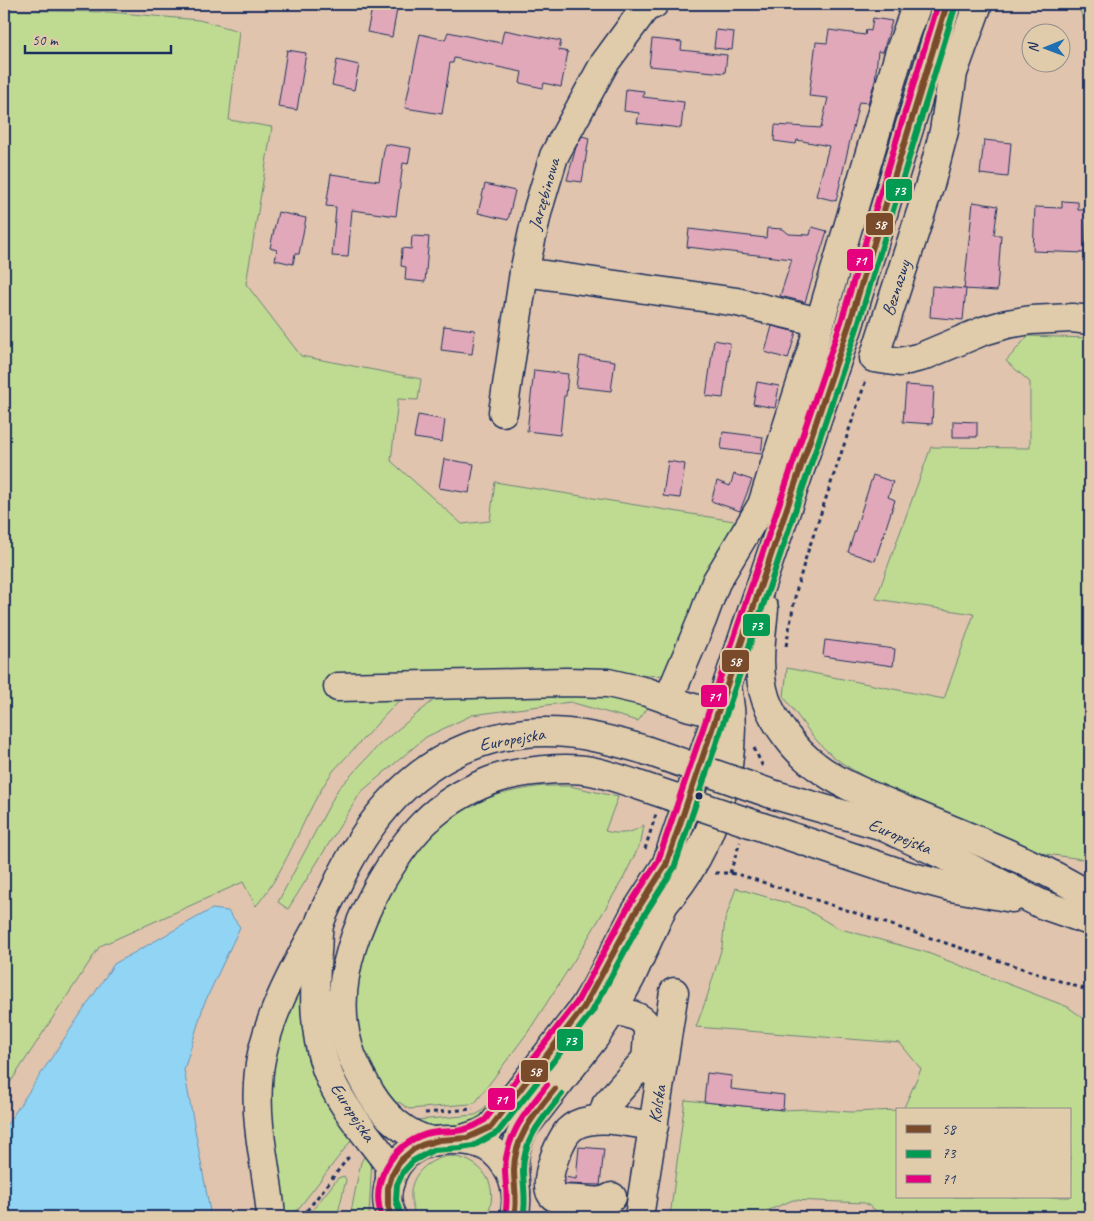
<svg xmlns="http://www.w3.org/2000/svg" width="1094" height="1221" viewBox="0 0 1094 1221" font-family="Caveat,sans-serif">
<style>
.green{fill:#bfda91;stroke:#6d8478}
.water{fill:#92d4f4;stroke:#6292b8}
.building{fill:#e0a8b9;stroke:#1b2f5e}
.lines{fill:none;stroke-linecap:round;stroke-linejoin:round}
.minor-casing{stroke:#1b2f5e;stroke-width:31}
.major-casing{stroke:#1b2f5e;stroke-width:31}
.path{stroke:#1b2f5e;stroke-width:3;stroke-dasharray:4 4;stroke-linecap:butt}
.minor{stroke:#e0cbaa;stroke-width:28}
.major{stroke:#e0cbaa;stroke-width:28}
.major-bridge-casing{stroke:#1b2f5e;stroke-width:31;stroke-linecap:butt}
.major-bridge{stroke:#e0cbaa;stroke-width:28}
.bus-1-casing{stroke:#e0cbaa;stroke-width:10}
.bus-2-casing{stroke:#e0cbaa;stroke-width:10}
.bus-3-casing{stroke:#e0cbaa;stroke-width:10}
.bus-1{stroke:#7a4b2a;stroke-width:6}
.bus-2{stroke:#039a52;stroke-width:6}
.bus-3{stroke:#e5007d;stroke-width:6}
.bus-dot{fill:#1b2f5e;stroke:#e0cbaa;stroke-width:2}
.labels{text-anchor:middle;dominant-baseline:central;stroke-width:4.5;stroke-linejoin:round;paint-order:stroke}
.street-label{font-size:18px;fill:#1b2f5e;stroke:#e0cbaa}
.line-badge{stroke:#e0cbaa;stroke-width:2}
.badge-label{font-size:14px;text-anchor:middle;font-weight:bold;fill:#fff}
</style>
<rect width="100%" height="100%" fill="#e0c4ad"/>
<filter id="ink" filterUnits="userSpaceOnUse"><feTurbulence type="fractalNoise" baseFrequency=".02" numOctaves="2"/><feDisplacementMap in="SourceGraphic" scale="10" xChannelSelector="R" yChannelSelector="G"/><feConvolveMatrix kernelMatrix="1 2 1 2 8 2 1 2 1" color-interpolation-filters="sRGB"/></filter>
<g filter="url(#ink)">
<!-- green -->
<g class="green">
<polygon points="1090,6 1090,35 1079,8"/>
<path d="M 4,10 L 109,12 L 199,20 L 239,31 L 229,120 L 272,127 L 246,284 L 301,356 L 421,379 L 418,400 L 398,399 L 391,461 L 462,524 L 490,521 L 495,482 L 740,522 L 718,550 L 702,582 L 674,663 L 664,675 L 647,676 L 630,673 L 329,677 L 328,693 L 404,695 L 334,770 C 303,812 290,866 256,906 L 243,882 L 100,946 L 4,1092 Z"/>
<path d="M 1028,336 L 1090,338 L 1090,860 L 1038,853 L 867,778 C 853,770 839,762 828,752 C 810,736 798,715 784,697 L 787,668 L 944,699 L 974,614 L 876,599 L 931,447 L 1030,448 L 1030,382 L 1006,361 Z"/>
<polygon points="570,689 652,702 638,721 570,702 472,715 426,737 361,792 288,909 278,902 338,789 380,744 445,691"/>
<path d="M 543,786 L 570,786 L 618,797 L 605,831 C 620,835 631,834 644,825 L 641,842 L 624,877 L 582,948 L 528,1032 L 475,1103 L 470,1104 L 409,1109 L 399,1102 L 392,1107 C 378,1085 365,1061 360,1035 C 357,1020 355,1001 357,986 C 364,924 413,834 470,805 C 493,794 517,790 543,786 Z"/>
<polygon points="736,888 804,908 837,928 925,952 1068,1007 1090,1023 1090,1217 885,1217 865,1203 793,1200 755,1216 740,1217 670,1217 685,1100 783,1110 808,1109 851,1112 898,1110 898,1197 1070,1197 1070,1110 903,1110 921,1069 900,1043 696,1027 707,997 722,947 725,920"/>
<polygon points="294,985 304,986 303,1018 305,1044 328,1106 353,1138 292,1217 283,1217 270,1121 275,1038"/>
<polygon points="503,1085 507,1088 483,1118 473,1124 423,1126 405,1121 475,1115 481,1112"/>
<polygon points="367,1152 372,1157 369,1217 350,1217 361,1162"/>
<path d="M 449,1156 C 482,1158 502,1186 486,1217 L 417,1217 C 401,1188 418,1161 449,1156 Z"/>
<polygon points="344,1176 346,1180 337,1217 307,1217 338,1178"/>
</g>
<!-- water -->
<polygon class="water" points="212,909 228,911 240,927 204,1004 184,1070 211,1217 4,1217 4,1129 114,964"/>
<!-- building -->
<g class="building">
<polygon points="373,4 398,4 392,37 367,32"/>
<polygon points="873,18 892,21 883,52 878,51 875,81 868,103 859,102 836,201 816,196 829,146 797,140 796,144 774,141 775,125 821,128 828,98 809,96 816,42 827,43 829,30 865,35 866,30 871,31"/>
<polygon points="504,30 561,41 559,50 568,52 561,87 544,83 543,88 520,83 522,72 454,58 453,63 450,63 442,114 405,108 420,34 445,40 448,32 501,43"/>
<polygon points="716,30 734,32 732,50 714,48"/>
<polygon points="652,39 682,42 681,50 727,55 725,73 649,66"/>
<polygon points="287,50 306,53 297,110 278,107"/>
<polygon points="337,60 359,65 354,90 332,85"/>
<polygon points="626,89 644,91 643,97 684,102 681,128 637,123 639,113 624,111"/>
<polygon points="582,136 589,138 582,182 567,180 576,147"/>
<polygon points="984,140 1011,143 1008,177 980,174"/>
<polygon points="385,144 411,148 408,164 403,163 396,216 352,210 348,257 332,256 336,207 326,206 331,174 379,181"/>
<polygon points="485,184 515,191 508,220 478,213"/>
<polygon points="1062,201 1078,202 1078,210 1087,210 1085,253 1033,251 1035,207 1062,208"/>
<polygon points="973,202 998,206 994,235 1001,235 997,291 964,289"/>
<polygon points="278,212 306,218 299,254 295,254 293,264 275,260 277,250 270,248"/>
<polygon points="812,227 827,231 805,302 780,296 792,259 687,247 689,229 766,238 767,228 783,229 789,234 810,235"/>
<polygon points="412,236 429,237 425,282 405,280 406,267 401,266 402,248 411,249"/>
<polygon points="932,286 966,289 963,320 930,317"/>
<polygon points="444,326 475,330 472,354 441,350"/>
<polygon points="772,326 796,332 788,359 765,352"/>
<polygon points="714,340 730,343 723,398 706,396"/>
<polygon points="580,356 615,361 611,391 576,387"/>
<polygon points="534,370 568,374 566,396 564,396 560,435 527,431"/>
<polygon points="757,382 779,386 775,408 753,404"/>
<polygon points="906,385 934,387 932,424 903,422"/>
<polygon points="418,415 445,420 442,442 414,438"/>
<polygon points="953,421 977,422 977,437 953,437"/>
<polygon points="723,432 763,437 761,454 721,449"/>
<polygon points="444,459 474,464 469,493 439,488"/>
<polygon points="668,461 685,464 680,498 663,496"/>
<polygon points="734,474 752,480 740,511 711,501 717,481 730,486"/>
<polygon points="873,475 893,482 888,497 895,500 875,561 848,552"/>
<polygon points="825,640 895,649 893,666 823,656"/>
<polygon points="707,1073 732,1076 731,1089 784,1095 783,1110 704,1102"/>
<polygon points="579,1147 604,1149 600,1185 565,1184 565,1177 576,1179"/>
</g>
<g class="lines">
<defs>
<g id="minor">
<polyline points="978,4 953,73 944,131 931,181 874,358 900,362 921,357 983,331 1007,324 1031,320 1072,318 1090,320"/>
<polyline points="524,272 737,302 820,322"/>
<polyline points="503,412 524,272 538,209 554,156 604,64 645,8 654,4"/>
<polyline points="338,687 566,682 608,683 647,692 690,707 718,714"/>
<polyline points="668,700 702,620 716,582 762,505 812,349 900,51 917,4"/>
<path d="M 664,904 C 713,849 740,765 728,692"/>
<path d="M 613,1010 C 664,1020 643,1032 647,1070"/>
<polyline points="602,1119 606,1105 646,1059"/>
<path d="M 612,1197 C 600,1204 592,1201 579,1200 C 572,1199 562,1200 556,1198 C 538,1189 559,1142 568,1131 C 573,1126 581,1122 588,1121 C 609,1116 633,1124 654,1126"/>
<polyline points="639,1217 674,992"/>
</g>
<g id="major">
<path d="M 764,609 C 761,639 756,671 766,700 C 775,724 795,751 816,766 C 842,786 875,797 904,810 C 967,837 1032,860 1090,896"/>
<polyline points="775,795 880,825 956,861 1041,904 1090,921"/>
<polyline points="765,828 909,876 951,887 1012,898"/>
<polyline points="463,1139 481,1133 491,1127 584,1007 596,987 635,913 666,865 849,325 947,4"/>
<path d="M 432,1141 C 406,1136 384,1115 371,1094 C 364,1082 357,1069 352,1057 C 330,1000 350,938 378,887 C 407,836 434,803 490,781 C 515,771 565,766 591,771 C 606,774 620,779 635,784"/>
<path d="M 390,1182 L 390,1169 L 388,1163 C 365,1132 339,1105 326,1068 C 313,1030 314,991 317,952 C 318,942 317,930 320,922 C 324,910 331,898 336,887 C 368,818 413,762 489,740 C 545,724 591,734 645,750"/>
<path d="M 516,1191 C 513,1165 512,1151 524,1128 L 595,1037 L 613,1010 L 631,977 L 664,904 L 666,866"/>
<path d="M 271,1217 C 268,1173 255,1129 258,1084 C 260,1032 290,976 315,931"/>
<path d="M 392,1217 C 386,1206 386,1196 389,1184 C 397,1153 421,1140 451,1140 C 479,1139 497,1147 510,1173 C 517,1188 518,1202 514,1217"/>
</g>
</defs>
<!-- minor casing -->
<use href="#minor" class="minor-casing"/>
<!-- major casing -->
<use href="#major" class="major-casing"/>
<!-- path -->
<g class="path">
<polyline points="786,646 796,592 805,560 866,380"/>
<polyline points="754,748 763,767"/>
<polyline points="645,849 656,814"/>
<polyline points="715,873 730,873 744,876 1090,991"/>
<polyline points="730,873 740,842"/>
<polyline points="425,1113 473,1109"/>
<polyline points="302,1217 351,1154"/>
</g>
<!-- minor -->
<use href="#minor" class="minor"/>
<!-- major -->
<use href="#major" class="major"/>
<defs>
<g id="major-bridge">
<polyline points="645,750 775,795"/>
<polyline points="635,784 765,828"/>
</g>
</defs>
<!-- major-bridge casing -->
<use href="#major-bridge" class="major-bridge-casing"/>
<!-- major-bridge -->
<use href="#major-bridge" class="major-bridge"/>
<defs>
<g id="bus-1">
<polyline points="392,1217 388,1205 388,1188 392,1175 401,1160 414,1149 422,1145 439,1140 467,1138 491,1127 584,1007 635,913 666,865 849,325 947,4"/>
<path d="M 514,1217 C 518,1201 514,1186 514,1170 C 514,1137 535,1114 555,1089"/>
</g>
<g id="bus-2">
<polyline points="400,1213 396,1200 397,1185 403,1172 413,1161 433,1150 461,1148 473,1146 498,1132 592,1012 643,917 674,868 857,328 955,7"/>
<path d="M 523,1217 C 527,1201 523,1186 523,1170 C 523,1139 544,1117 562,1094"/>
</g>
<g id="bus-3">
<path d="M 505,1215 C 509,1199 505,1184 505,1169 C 506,1134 527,1111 547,1085"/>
<path d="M 382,1217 C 369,1183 392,1145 426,1134 C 436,1131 446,1132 456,1131 C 467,1130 476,1125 485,1120 L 577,1002 L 627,909 L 658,861 L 841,322 L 938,4"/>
</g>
</defs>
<!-- bus-1 casing -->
<use href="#bus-1" class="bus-1-casing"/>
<!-- bus-2 casing -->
<use href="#bus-2" class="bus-2-casing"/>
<!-- bus-3 casing -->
<use href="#bus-3" class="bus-3-casing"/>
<!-- bus-1 -->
<use href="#bus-1" class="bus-1"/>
<!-- bus-2 -->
<use href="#bus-2" class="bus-2"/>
<!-- bus-3 -->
<use href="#bus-3" class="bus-3"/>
</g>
</g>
<!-- markers -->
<circle class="bus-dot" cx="699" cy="796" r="4.5"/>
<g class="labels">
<!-- street labels -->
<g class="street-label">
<text transform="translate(544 194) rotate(-74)">Jarzębinowa</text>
<text transform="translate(896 288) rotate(-72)">Beznazwy</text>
<text transform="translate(512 739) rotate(-10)">Europejska</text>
<text transform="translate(900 836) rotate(23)">Europejska</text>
<text transform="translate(657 1104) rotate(-81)">Kolska</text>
<text transform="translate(353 1112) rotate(57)">Europejska</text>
</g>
</g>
<g class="line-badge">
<rect x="885" y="178" width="28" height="24" rx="5" fill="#039a52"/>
<rect x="865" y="212" width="29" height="24" rx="5" fill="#7a4b2a"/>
<rect x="846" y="248" width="28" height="24" rx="5" fill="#e5007d"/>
<rect x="742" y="613" width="29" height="24" rx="5" fill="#039a52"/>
<rect x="721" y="649" width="29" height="24" rx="5" fill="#7a4b2a"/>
<rect x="700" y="684" width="28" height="24" rx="5" fill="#e5007d"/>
<rect x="556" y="1028" width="28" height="24" rx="5" fill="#039a52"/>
<rect x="520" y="1059" width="29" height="24" rx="5" fill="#7a4b2a"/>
<rect x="487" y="1087" width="29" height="24" rx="5" fill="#e5007d"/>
</g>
<g class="badge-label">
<text x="899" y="195">73</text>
<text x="880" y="229">58</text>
<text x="860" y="265">71</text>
<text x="756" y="630">73</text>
<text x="735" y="666">58</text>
<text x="714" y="701">71</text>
<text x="570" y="1045">73</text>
<text x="535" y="1076">58</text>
<text x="501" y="1104">71</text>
</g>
<!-- margin -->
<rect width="1094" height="1221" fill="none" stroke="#e0cbaa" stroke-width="20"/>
<rect x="10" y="10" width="1074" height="1201" fill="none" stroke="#1b2f5e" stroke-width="2" filter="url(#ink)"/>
<!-- legend -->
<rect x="896" y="1108" width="175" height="90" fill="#e0cbaa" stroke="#918d8c"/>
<rect x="906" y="1125" width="25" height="8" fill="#7a4b2a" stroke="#918d8c"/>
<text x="942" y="1134" font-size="15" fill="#1b2f5e">58</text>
<rect x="906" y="1150" width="25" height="8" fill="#039a52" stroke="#918d8c"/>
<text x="942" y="1158" font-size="15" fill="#1b2f5e">73</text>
<rect x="906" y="1175" width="25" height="8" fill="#e5007d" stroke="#918d8c"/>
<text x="942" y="1184" font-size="15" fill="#1b2f5e">71</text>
<!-- north arrow -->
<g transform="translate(1046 48) rotate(269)"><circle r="24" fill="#e0cbaa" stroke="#918d8c"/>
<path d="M0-4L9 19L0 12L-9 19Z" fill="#1f6fb2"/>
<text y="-8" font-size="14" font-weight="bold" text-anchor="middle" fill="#1b2f5e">N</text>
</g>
<!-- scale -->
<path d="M25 45v8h146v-8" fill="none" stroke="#1b2f5e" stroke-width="2.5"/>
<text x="32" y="45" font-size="15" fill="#1b2f5e" stroke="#e0cbaa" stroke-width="4" paint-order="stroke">50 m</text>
</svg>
